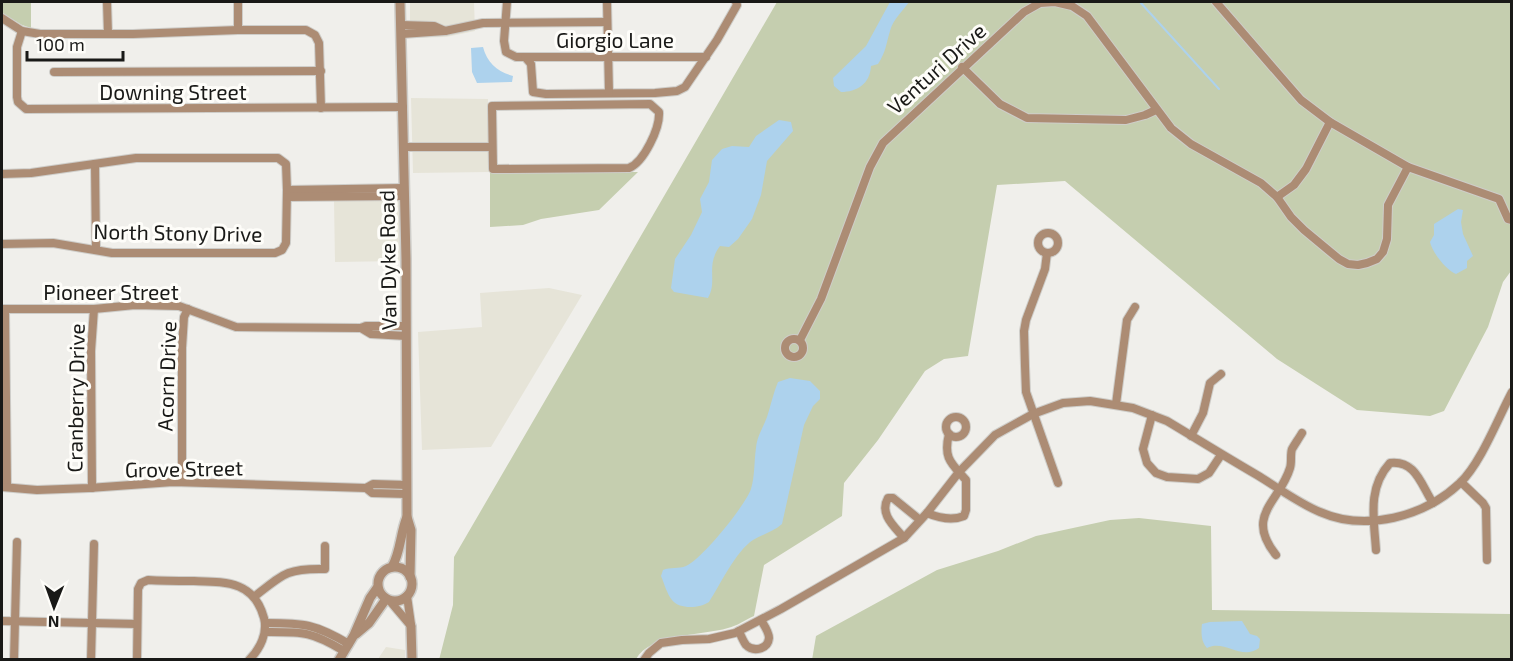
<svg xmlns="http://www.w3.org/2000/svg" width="1513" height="661" viewBox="0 0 1513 661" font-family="'Exo 2',sans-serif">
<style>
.built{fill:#e6e4d8}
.green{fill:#c5ceaf}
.water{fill:#add2ed}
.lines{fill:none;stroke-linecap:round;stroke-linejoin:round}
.stream{stroke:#add2ed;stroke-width:2}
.minor-casing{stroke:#cecdc9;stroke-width:10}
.tertiary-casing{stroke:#cecdc9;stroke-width:12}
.minor{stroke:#ac8c74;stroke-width:8}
.tertiary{stroke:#ac8c74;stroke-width:9}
.labels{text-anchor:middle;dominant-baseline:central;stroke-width:6;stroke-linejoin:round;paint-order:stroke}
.street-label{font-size:21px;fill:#191917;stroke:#fefdf9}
</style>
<rect width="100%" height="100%" fill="#f0efeb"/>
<!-- built -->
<g class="built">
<polygon points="410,2 474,2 475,31 446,37 410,38"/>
<polygon points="411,98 488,99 490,172 413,173"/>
<polygon points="399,199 400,261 335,262 334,201"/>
<polygon points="549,288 582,295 491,447 422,450 418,332 482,327 480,293"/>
<polygon points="386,647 405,650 405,659 378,659"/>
</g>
<!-- green -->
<g class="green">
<polygon points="2,2 31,2 31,28 22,25 2,13"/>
<path d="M 777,2 L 1511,2 L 1511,271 L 1503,282 L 1488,327 L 1444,411 L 1430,416 L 1357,410 L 1277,359 L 1065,181 L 997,185 L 968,356 L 944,359 L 925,371 L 878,440 L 844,483 L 842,516 L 764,565 L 754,616 C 745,620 737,626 728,628 C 701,636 651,633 636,659 L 439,660 L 453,605 L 454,557 Z"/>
<polygon points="490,172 638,172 599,210 541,219 523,225 490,227"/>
<polygon points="1139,518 1211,526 1212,610 1511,614 1511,659 812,660 816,636 937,570 998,551 1036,536 1110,520"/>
</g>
<!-- water -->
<g class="water">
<path d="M 890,2 L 909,2 C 903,11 893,19 890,31 C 886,44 886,52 878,64 L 871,66 C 870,84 857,92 841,92 L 834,86 L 833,78 L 866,46 Z"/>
<path d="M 483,47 C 487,63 498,72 513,76 L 512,82 L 477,83 L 472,72 L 471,48 Z"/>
<path d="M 779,120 L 791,122 L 793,131 L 767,161 L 761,195 L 752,219 L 738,239 L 729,247 L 720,246 C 705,266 718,281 708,298 L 674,292 L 671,288 L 675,259 L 691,235 L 702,212 L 700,199 L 709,182 L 712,160 L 722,149 L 732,146 L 749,147 L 756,136 Z"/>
<path d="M 1458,209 L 1463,210 L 1461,222 L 1463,234 L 1473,256 L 1467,261 L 1467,268 L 1456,274 C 1446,270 1432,252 1430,242 L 1434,235 L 1434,224 Z"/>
<path d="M 790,378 L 810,381 L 820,391 L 820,399 L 813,406 L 804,425 L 782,524 C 773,532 763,534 753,540 C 736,551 720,585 709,602 C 700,608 680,610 672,600 C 667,594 664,583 661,576 L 663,570 C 670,567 679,569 686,566 C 702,559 745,506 751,489 C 755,475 754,461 756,448 C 757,436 763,428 767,417 C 771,405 773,394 778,382 Z"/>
<path d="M 1242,621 L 1250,634 L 1257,636 L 1260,639 L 1259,648 C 1241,661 1225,639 1207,648 C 1201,642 1201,632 1202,624 L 1210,622 Z"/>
</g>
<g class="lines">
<!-- stream -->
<polyline class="stream" points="1140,2 1219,89"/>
<defs>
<g id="minor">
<polyline points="107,2 108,34"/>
<polyline points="238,2 238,30"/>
<polyline points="507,2 504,41 506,52 516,57 525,57 531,64 533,92 546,94 655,93 677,91 685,87 717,40 737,5 736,2"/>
<polyline points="607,2 609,93"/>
<polyline points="1216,2 1301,100 1330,122 1408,167 1499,199 1508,219 1512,220"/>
<polyline points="2,18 22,31 40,34 133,34 238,30 306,30 315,35 319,43 321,108"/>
<polyline points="401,25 434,26 445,31 402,34"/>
<polyline points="22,31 17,47 17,97 18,102 26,109 403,107"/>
<polyline points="445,31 483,23 607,22"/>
<polyline points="525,57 706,57"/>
<polyline points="962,67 1000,104 1027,118 1126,120 1145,115 1156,110"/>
<polyline points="54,72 321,71"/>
<path d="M 650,104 L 659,112 C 660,128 644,162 629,168 L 493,169 L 492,106 Z"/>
<polyline points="403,147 491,147"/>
<polyline points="95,164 96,250"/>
<polyline points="2,174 31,173 136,158 278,158 286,164 287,190 286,243 282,250 275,253 112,253 53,243 2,244"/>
<polyline points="287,190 403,188"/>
<polyline points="287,197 403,196"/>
<polyline points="1277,197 1294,185 1306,169 1330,122"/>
<circle cx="1048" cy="243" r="10"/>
<polyline points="1047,253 1045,269 1026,320 1024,331 1025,366 1026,392 1058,483"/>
<polyline points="2,309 94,309 135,305 179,306 236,327 361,328 366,326 406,326"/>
<polyline points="5,309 7,487"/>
<polyline points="361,328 371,334 406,336"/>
<circle cx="794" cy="348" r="9"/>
<polyline points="800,340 821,299 870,167 883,143 1024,12 1040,3 1055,2 1072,6 1087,16 1171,128 1191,144 1261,183 1277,197 1291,217 1304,230 1339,259 1348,264 1358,265 1367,263 1377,259 1383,252 1387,239 1388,205 1408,167"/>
<polyline points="1116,404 1127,320 1135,307"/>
<polyline points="1152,415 1143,449 1147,463 1156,473 1167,477 1198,479 1209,473 1221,455"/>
<circle cx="956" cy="427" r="10"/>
<polyline points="1191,436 1203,413 1210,383 1221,374"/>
<polyline points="182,482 182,348 184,317 188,309"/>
<polyline points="1461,482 1483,503 1486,508 1487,560"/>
<polyline points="2,487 37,490 89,488 173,482 366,488 373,484 407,485"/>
<polyline points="92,488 91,351 94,309"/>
<polyline points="366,488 372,493 407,494"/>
<path d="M 927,513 C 939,518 952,521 964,516 L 966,510 L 966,480 C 951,463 943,458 949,434"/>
<path d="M 904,538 C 894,526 879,514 888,498 L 893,498 L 920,520"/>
<path d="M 1376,550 C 1374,519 1367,488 1390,463 C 1416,460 1421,485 1433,503"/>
<path d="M 1276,555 C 1244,515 1280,502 1290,468 C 1292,462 1290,455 1292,449 C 1295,444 1299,438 1302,433"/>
<polyline points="407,596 411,624"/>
<path d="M 254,597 C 283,574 287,568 325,569 L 325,546"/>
<polyline points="389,600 411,626"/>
<polyline points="2,621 137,624"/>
<path d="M 266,623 C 304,623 315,624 349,644"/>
<path d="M 739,631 C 741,636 743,641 746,645 C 753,652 768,650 769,638 C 769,632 764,625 761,620"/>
<path d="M 265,632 C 303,632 311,631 344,651"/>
<polyline points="14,660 17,542"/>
<polyline points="91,660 94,544"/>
<path d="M 137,660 L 138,589 L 141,583 L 148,580 C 163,581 178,581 194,581 C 226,582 254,581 264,618 C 268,633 260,649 249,660"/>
<path d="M 644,660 L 649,653 L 661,643 L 682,640 L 709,639 L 735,633 L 781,609 L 904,538 L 927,513 L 959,472 L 995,435 L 1033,414 L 1063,403 L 1090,401 L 1133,408 L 1167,421 C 1197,439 1226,457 1257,475 C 1277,487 1298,503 1320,512 C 1366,532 1424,517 1460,483 C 1481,463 1498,418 1512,392"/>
</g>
<g id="tertiary">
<polyline points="400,2 406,259 407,517 411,530 410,577"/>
<circle cx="395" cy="584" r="17"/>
<path d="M 392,567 C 401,551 400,534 407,517"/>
<polyline points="411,626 412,660"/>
<polyline points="356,634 369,623 386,599"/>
<polyline points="339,660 354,635 370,598 377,588"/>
</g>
</defs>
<!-- minor casing -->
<use href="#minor" class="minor-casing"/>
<!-- tertiary casing -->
<use href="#tertiary" class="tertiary-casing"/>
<!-- minor -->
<use href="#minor" class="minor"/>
<!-- tertiary -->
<use href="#tertiary" class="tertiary"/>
</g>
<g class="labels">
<!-- street labels -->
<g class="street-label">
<text x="615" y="39">Giorgio Lane</text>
<text transform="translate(936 68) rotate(-42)">Venturi Drive</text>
<text x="173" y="91">Downing Street</text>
<text transform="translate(178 232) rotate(1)">North Stony Drive</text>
<text transform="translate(387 260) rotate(-91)">Van Dyke Road</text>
<text x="111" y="291">Pioneer Street</text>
<text transform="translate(166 376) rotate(-88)">Acorn Drive</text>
<text transform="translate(75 398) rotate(-89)">Cranberry Drive</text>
<text transform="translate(184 468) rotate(-1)">Grove Street</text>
</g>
</g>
<!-- border -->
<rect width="1513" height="661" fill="none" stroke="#191917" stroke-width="6"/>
<!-- north arrow -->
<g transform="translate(54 607) rotate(181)" stroke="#fefdf9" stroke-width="4.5" paint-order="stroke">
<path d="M0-4.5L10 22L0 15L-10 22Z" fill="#191917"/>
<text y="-9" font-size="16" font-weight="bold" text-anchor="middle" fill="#191917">N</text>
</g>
<!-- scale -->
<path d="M27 51v9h96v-9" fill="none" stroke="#191917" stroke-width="3"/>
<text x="36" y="51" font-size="18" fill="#191917" stroke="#fefdf9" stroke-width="4.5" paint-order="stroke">100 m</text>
</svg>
